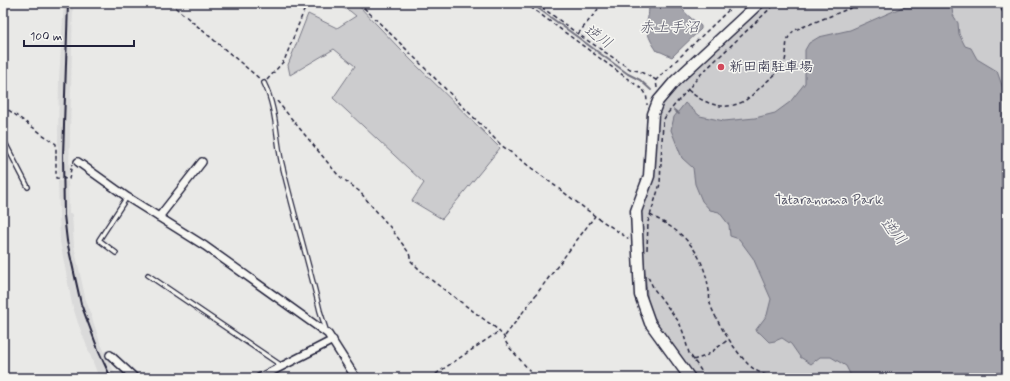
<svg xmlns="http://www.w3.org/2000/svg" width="1010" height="381" viewBox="0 0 1010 381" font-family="Mynerve,'Klee One',sans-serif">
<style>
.built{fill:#dadada}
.green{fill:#ccccce;stroke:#777784}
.water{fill:#a5a5ac;stroke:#71717f}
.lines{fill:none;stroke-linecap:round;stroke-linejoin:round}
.stream{stroke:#71717f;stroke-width:2}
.lane-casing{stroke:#22223b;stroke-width:6}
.street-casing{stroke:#22223b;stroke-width:10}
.secondary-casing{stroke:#22223b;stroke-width:13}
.path{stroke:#22223b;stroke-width:1.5;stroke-dasharray:4 3;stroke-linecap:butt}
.lane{stroke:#f6f6f2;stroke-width:3.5}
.street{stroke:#f6f6f2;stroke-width:7}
.secondary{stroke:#f6f6f2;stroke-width:10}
.rail{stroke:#22223b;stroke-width:2}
.poi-dot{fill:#d1495b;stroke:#f6f6f2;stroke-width:1.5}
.labels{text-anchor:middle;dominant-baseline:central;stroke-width:3;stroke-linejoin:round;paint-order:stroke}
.poi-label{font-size:14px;fill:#22223b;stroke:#f6f6f2;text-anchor:start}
.park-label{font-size:14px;fill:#555567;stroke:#f6f6f2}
.water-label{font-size:15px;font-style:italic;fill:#565668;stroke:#f6f6f2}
</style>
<rect width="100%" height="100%" fill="#e9e9e7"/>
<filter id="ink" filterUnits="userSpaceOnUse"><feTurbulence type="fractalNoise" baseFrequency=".025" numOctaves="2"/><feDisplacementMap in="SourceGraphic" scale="8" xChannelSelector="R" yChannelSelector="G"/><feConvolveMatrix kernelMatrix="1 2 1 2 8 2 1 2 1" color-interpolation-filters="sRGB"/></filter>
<g filter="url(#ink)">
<!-- built -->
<g class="built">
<polygon points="64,3 73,3 69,175 66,177 59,178 58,177 58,141 59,79"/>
<polygon points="58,181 68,181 69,214 72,214 74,246 85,297 100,342 117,378 99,378 78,323 72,304 60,241"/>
</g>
<!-- green -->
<g class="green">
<polygon points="332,3 356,3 401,50 500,148 442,219 412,201 424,183 333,98 355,66 334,49 290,75 288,65 308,14 337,28 356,16 350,11"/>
<polygon points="764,3 1007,3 1007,378 696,378 659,326 655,318 652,317 648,305 640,218 643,205 651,185 656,117 659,106 678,84"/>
</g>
<!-- water -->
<g class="water">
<path d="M 648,3 L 680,3 C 683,14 693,19 701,26 L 701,29 L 672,57 L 661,52 L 657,51 C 651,42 646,34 647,22 C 648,16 650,9 648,3 Z"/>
<polygon points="912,3 951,3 953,15 958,23 959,34 965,46 971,48 977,59 997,71 1007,100 1007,378 852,378 846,366 831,357 820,357 811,364 800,357 791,344 782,338 775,341 769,342 760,333 755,331 767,315 771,299 753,258 739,239 730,236 729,225 719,212 710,210 702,201 695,184 693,168 682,158 671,130 674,117 685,103 700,116 724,121 755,118 775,113 790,102 805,83 805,50 809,43 819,37 850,30"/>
</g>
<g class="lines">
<!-- stream -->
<g class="stream">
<polyline points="531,3 628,74 640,80 651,90"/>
<polyline points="674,110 679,114"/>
</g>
<defs>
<g id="lane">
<path d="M 264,83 C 276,107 276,135 281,160 C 293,211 308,260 320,311 L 327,333"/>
<polyline points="3,139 28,187"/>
<polyline points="116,253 99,240 127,197"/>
<polyline points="148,275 282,366"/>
</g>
<g id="street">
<polyline points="78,162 127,197 205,246 328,334 356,378"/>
<polyline points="159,217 202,162"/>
<polyline points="110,355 135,378"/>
<polyline points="259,378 333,340"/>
</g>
<polyline id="secondary" points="690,378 650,323 640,295 636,211 649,176 653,114 658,101 675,81 759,3"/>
</defs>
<!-- lane casing -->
<use href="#lane" class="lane-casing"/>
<!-- street casing -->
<use href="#street" class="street-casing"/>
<!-- secondary casing -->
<use href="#secondary" class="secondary-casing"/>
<!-- path -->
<g class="path">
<polyline points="170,3 260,79"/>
<polyline points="359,3 402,45 501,145 595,216 629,239"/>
<path d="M 525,3 L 643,90 C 647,94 647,99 647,105"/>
<polyline points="536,3 578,34 630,69 639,71 656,80"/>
<polyline points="997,3 1007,18"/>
<polyline points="578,34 603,3"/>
<polyline points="267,80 284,61 307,3"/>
<polyline points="657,88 656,80 736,3"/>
<path d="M 688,90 C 704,104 725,112 744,101 C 751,97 757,90 763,85 C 769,79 778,73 783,66 C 790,52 781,40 795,30 L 863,3"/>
<polyline points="277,101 338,175 359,191 390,227 409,253 411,261 426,276 497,329 504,337 505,341 509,347 536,378"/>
<polyline points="3,106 56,144 56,178 69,179 72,164"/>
<path d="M 650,215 C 668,224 684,234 695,251 C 703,263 707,277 709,291 C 710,295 709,299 710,303 C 714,319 741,361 754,369 C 761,374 769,376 777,378"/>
<polyline points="647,250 648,222 660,184 663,121 667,114 701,74 776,3"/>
<polyline points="648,277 654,289 679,322 683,332 689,353 706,378"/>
<polyline points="505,336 595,216"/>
<polyline points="693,360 706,356 729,339"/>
<polyline points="430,378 498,332"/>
</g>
<!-- lane -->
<use href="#lane" class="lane"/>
<!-- street -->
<use href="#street" class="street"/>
<!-- secondary -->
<use href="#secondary" class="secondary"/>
<!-- rail -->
<polyline class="rail" points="68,3 63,156 64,215 67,241 81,304 99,352 111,378"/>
</g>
</g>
<!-- markers -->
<circle class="poi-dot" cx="721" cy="67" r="4"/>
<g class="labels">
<!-- poi labels -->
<g class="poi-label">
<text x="729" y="67">新田南駐車場</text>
</g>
<!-- park labels -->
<g class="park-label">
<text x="829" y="200">Tataranuma Park</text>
</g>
<!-- water labels -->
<g class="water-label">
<text x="669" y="28">赤土手沼</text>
<text transform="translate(598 37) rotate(35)">逆川</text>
<text transform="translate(893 232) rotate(49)">逆川</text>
</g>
</g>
<!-- margin -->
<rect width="1010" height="381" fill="none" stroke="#f6f6f2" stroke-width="16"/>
<rect x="8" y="8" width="994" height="365" fill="none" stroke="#22223b" stroke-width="1.5" filter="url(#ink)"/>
<!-- scale -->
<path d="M24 40v6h110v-6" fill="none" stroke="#22223b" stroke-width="2"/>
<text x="30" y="40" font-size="12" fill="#22223b" stroke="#f6f6f2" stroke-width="3" paint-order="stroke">100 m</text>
</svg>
